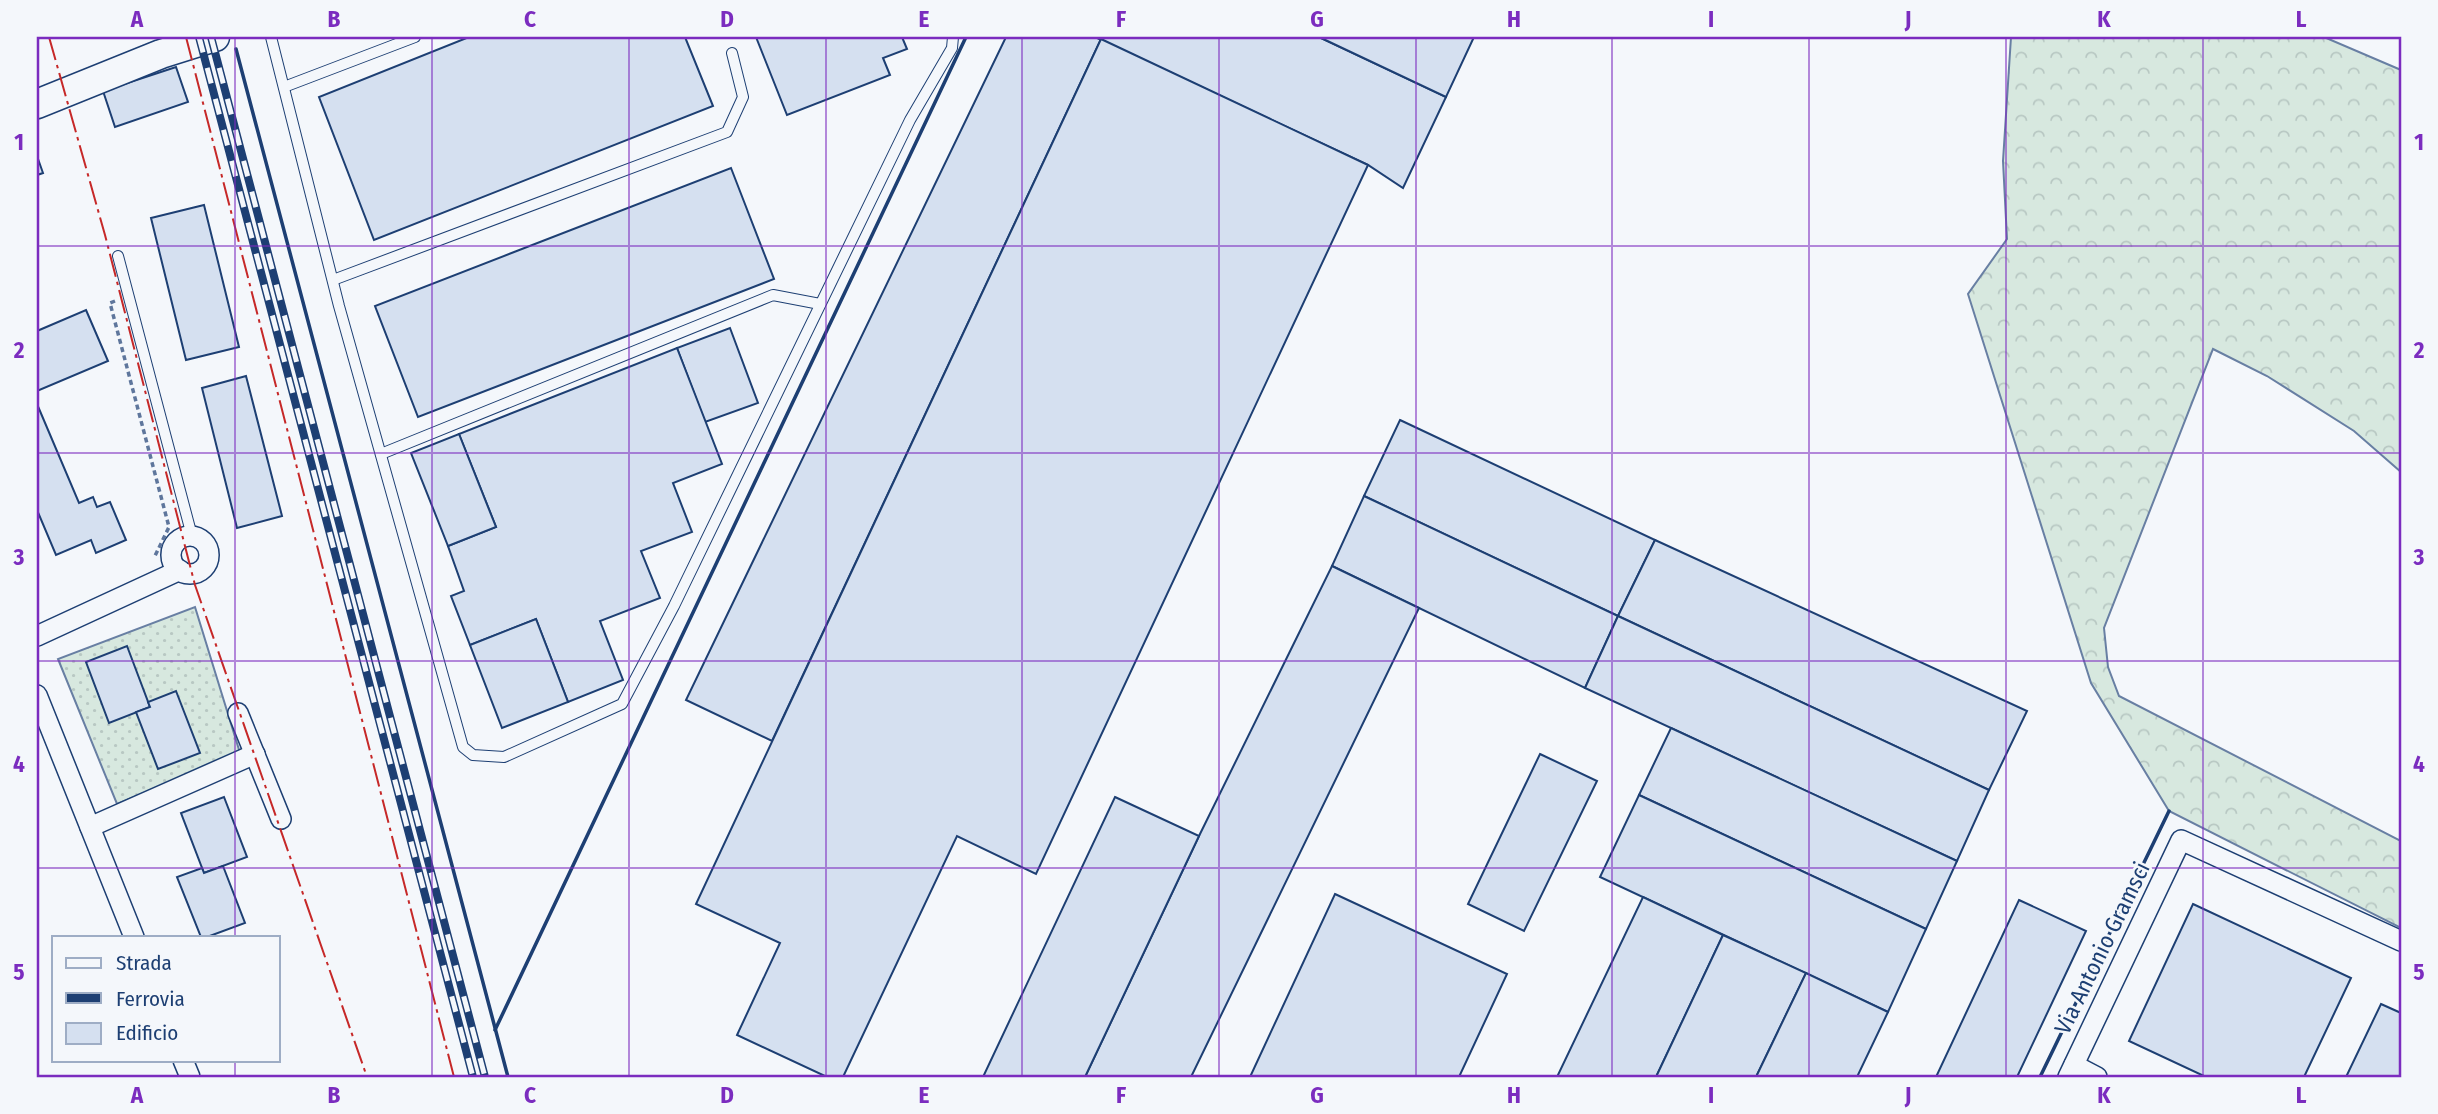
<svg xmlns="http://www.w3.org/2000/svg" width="2438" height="1114" viewBox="0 0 2438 1114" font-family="'Fira Sans Condensed',sans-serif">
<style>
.grass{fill:url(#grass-dots);stroke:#687fa3;stroke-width:2}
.forest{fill:url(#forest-crowns);stroke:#687fa3;stroke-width:2}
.building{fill:#d5e0f0;stroke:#1d3f73;stroke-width:2}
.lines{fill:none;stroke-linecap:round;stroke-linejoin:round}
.lane-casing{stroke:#1d3f73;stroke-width:12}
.street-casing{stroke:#1d3f73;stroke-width:22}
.secondary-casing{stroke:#1d3f73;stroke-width:31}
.path{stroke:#5e769c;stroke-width:3.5;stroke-dasharray:5 3.5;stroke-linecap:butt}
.lane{stroke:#f4f7fb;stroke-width:10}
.street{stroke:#f4f7fb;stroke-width:19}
.secondary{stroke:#f4f7fb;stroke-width:28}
.rail-casing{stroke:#1d3f73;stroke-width:8}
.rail{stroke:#f4f7fb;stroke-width:5;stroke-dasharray:16;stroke-linecap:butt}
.wall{stroke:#1d3f73;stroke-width:3.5}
.power{stroke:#c62828;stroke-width:2;stroke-dasharray:24 5 3.5 5;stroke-linecap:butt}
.grid{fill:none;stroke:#7b2cbf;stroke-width:2;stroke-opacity:0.55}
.labels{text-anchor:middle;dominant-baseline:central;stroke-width:5;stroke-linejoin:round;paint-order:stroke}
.street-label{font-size:23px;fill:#1d3f73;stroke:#f4f7fb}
.neatline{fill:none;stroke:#7b2cbf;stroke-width:2.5}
.grid-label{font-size:23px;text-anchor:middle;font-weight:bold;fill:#7b2cbf}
</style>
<defs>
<pattern id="grass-dots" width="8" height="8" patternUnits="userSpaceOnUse" patternTransform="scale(1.75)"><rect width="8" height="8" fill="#d7e8df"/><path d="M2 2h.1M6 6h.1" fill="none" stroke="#b8c8c3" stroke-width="1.8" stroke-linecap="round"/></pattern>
<pattern id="forest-crowns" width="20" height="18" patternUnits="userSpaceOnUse" patternTransform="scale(1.75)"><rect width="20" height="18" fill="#d7e8df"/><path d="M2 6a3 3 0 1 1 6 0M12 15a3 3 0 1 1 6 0" fill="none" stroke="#b8c8c3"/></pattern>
</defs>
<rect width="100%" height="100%" fill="#f4f7fb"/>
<!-- grass -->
<polygon class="grass" points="195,607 240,753 117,804 58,659"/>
<!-- forest -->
<polygon class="forest" points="2011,37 2324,37 2401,70 2401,472 2354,431 2267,376 2213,349 2104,628 2108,667 2119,696 2401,841 2401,928 2169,811 2091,683 1968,294 2007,239 2003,161"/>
<!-- building -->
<g class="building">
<polygon points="469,37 685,37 713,106 374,240 319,97"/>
<polygon points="756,37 902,37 907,49 883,58 890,75 787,115"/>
<polygon points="1006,37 1095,37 1101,39 772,741 686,700"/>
<polygon points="1095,37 1319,37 1446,97 1403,188 1368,165"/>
<polygon points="1319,37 1474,37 1446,97"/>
<polygon points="1101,39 1368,165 1036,874 957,836 843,1077 827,1077 737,1035 780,943 696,904"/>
<polygon points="176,67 188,102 115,127 103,91"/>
<polygon points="37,156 43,173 37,175"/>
<polygon points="731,168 774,279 418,417 375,306"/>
<polygon points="204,205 239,347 186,360 151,218"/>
<polygon points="86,310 108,361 37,391 37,331"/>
<polygon points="730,328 758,403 705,422 677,348"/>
<polygon points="677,348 722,464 673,483 692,532 641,551 660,598 600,621 623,680 568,702 536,619 470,645 451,596 464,591 448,546 496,527 459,434"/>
<polygon points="246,376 282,516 237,528 202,388"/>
<polygon points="37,404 79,503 93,497 97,507 110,502 126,540 96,553 91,540 56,555 37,510"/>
<polygon points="1400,420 1655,540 1618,616 1364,496"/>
<polygon points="459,434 496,527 448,546 411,453"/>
<polygon points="1364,496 1618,616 1585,688 1332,566"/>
<polygon points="1655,540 2027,711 1989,790 1618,616"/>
<polygon points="1332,566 1419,608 1191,1077 1085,1077 1199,836"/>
<polygon points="1618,616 1989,790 1957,861 1585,688"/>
<polygon points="536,619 568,702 502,728 470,645"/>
<polygon points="127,646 150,707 109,723 86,662"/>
<polygon points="176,691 200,753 158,769 136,712 150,707 148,702"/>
<polygon points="1671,728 1957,861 1926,929 1639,795"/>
<polygon points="1540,754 1597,781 1524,931 1468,904"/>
<polygon points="1639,795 1926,929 1888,1012 1600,877"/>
<polygon points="224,797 247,857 204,873 181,813"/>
<polygon points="1115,797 1199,836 1085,1077 983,1077"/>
<polygon points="223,866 245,923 207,937 201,937 177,877 202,868 204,873"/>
<polygon points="1335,894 1507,974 1459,1077 1250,1077"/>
<polygon points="1643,897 1723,935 1656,1077 1557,1077"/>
<polygon points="2019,900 2086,931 2017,1077 1936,1077"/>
<polygon points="2193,904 2351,978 2304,1077 2206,1077 2129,1041"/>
<polygon points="1723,935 1806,973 1756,1077 1656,1077"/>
<polygon points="1806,973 1888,1012 1857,1077 1756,1077"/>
<polygon points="2381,1004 2401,1013 2401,1077 2346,1077"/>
</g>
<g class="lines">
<defs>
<g id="lane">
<polyline points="271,37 339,306 463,747 473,755 504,757 622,704 674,606 910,120 952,48 953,37"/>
<polyline points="284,87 415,37"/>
<polyline points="118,256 192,536"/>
<polyline points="333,280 727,132 743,97 732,53"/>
<polyline points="381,454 773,295 820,304"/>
</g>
<g id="street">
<circle cx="190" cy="555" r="19"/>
<polyline points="37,636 180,570"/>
<polyline points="37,695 134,937"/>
<polyline points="238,713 281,819"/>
<polyline points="90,827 255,754"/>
<polyline points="183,1060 190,1077"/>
<polyline points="2074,1065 2097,1077"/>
<polyline points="2068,1077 2181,840 2401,941"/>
</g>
<polyline id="secondary" points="37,104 161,54 215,37"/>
</defs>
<!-- lane casing -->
<use href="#lane" class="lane-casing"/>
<!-- street casing -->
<use href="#street" class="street-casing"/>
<!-- secondary casing -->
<use href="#secondary" class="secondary-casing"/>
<!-- path -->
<polyline class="path" points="115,301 110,303 169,527 154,558"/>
<!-- lane -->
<use href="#lane" class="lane"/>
<!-- street -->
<use href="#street" class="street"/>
<!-- secondary -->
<use href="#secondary" class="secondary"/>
<defs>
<g id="rail">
<polyline points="199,37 473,1077"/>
<polyline points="211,37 485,1077"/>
</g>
</defs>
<!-- rail casing -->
<use href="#rail" class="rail-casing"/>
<!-- rail -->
<use href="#rail" class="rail"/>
<!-- wall -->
<g class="wall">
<polyline points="236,49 508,1077"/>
<polyline points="495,1030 966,37"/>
<polyline points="2040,1077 2169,811"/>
</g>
<!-- power -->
<g class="power">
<polyline points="49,37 105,235 195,585 367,1077"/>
<polyline points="186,37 454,1077"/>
</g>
</g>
<!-- grid -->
<path class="grid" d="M 235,37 L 235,937M 432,37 L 432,1077M 629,37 L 629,1077M 826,37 L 826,1077M 1022,37 L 1022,1077M 1219,37 L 1219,1077M 1416,37 L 1416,1077M 1612,37 L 1612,1077M 1809,37 L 1809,1077M 2006,37 L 2006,1077M 2203,37 L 2203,1077M 37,246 L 2401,246M 37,453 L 2401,453M 37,661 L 2401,661M 37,868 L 2401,868M 235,1060 L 235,1077"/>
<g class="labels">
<!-- street labels -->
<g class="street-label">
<text transform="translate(2102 948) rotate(-64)">Via Antonio Gramsci</text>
</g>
</g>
<!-- border -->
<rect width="2438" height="1114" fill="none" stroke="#f4f7fb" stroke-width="77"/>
<!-- legend -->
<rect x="52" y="936" width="228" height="126" fill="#f4f7fb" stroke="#9eadc5" stroke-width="2"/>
<rect x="66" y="958" width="35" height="10" fill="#f4f7fb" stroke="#9eadc5" stroke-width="2"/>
<text x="116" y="970" font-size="21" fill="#1d3f73">Strada</text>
<rect x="66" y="993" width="35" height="10" fill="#1d3f73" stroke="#9eadc5" stroke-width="2"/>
<text x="116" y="1006" font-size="21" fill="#1d3f73">Ferrovia</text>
<rect x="66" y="1023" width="35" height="21" fill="#d5e0f0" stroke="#9eadc5" stroke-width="2"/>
<text x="116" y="1040" font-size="21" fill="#1d3f73">Edificio</text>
<rect x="38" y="38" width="2362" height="1038" class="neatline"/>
<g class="grid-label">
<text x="137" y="27">A</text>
<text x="334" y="27">B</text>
<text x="530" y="27">C</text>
<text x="727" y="27">D</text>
<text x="924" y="27">E</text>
<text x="1121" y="27">F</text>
<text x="1317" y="27">G</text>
<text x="1514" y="27">H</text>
<text x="1711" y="27">I</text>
<text x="1908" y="27">J</text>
<text x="2104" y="27">K</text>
<text x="2301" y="27">L</text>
<text x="19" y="150">1</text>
<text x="2419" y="150">1</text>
<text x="19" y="358">2</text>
<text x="2419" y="358">2</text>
<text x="19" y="565">3</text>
<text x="2419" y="565">3</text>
<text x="19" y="772">4</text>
<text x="2419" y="772">4</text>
<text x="19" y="980">5</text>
<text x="2419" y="980">5</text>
<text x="137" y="1103">A</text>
<text x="334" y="1103">B</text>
<text x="530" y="1103">C</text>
<text x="727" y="1103">D</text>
<text x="924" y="1103">E</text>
<text x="1121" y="1103">F</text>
<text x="1317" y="1103">G</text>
<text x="1514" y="1103">H</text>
<text x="1711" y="1103">I</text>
<text x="1908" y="1103">J</text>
<text x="2104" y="1103">K</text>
<text x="2301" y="1103">L</text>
</g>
</svg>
